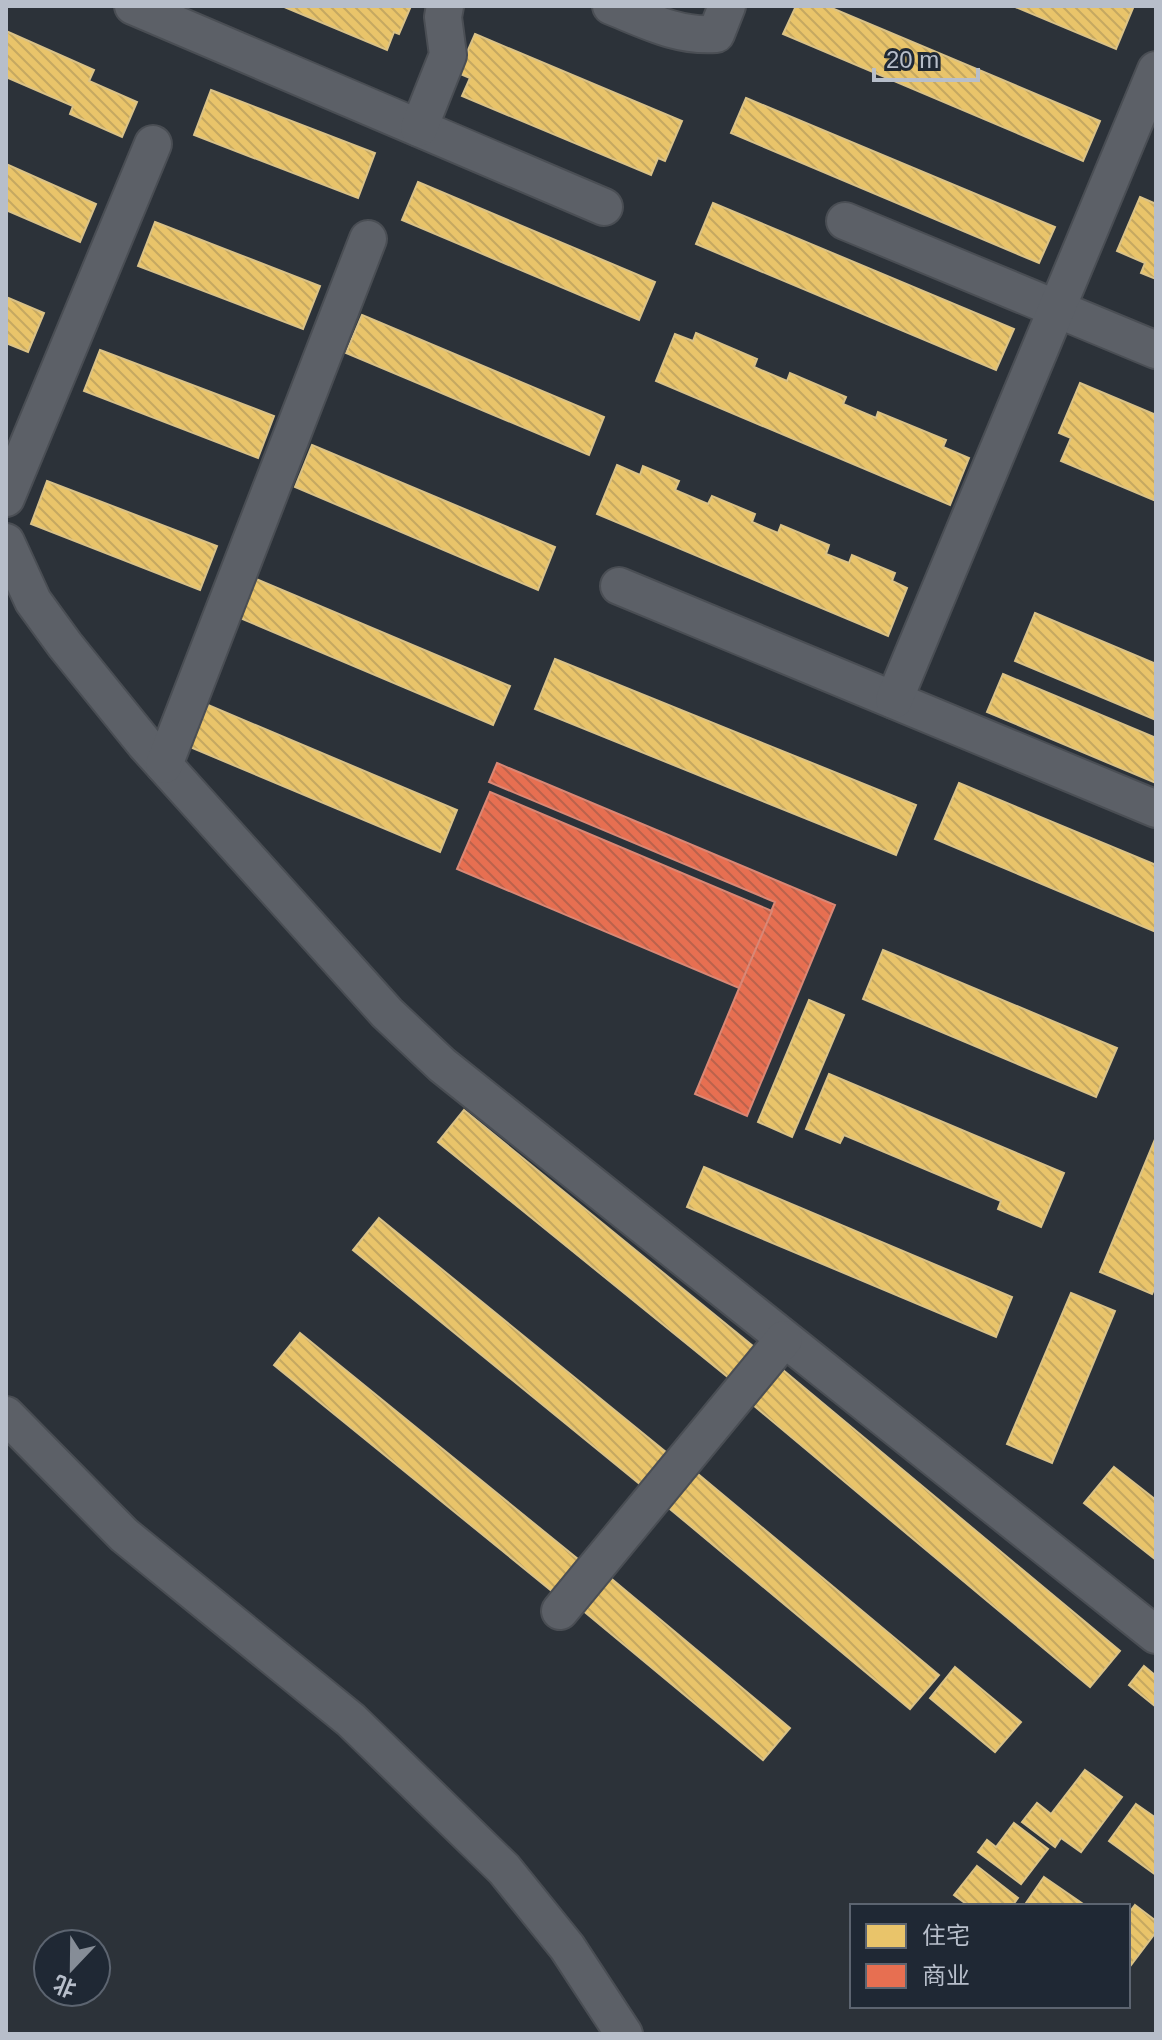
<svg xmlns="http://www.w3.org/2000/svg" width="1162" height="2040" viewBox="0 0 1162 2040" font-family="Arial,'Noto Sans SC',sans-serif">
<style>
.homes{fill:url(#homes-back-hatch);stroke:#dac287;stroke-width:2}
.shops{fill:url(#shops-back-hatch);stroke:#d98775;stroke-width:2}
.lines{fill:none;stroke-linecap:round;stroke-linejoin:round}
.minor-casing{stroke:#4a4e54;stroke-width:40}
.minor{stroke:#5c6067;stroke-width:36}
</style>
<defs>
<pattern id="homes-back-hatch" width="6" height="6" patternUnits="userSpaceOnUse" patternTransform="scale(2)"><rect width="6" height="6" fill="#e9c46a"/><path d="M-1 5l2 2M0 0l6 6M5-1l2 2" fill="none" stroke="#c5a861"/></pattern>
<pattern id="shops-back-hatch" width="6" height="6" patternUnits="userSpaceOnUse" patternTransform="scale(2)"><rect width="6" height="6" fill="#e76f51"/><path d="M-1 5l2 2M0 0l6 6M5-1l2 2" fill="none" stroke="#bb624c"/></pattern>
</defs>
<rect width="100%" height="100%" fill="#2c3239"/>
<!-- homes -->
<g class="homes">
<polygon points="282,6 411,6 399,34 394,32 387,50"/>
<polygon points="796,6 827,6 1100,121 1083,161 783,34"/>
<polygon points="1013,6 1128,6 1133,8 1116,49"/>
<polygon points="6,31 94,70 89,81 137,102 122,137 70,114 73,106 6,77"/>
<polygon points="475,34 682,121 665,161 658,158 651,175 462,96 470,78 458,73"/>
<polygon points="211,90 375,153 358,198 194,135"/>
<polygon points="746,98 1055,227 1039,263 731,133"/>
<polygon points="6,164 96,204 80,242 6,210"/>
<polygon points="418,182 655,282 639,320 402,220"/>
<polygon points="1140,197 1156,204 1156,279 1141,273 1145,263 1117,251"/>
<polygon points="713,203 1014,329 996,370 696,244"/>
<polygon points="155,222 320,286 303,329 138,266"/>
<polygon points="6,297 44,313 28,352 6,343"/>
<polygon points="362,315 604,417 589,455 346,353"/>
<polygon points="696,333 757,359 754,367 787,381 790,373 846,397 843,404 876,418 878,412 946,440 943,447 969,458 950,505 656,381 675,334 693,341"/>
<polygon points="100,350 274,416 258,458 84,391"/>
<polygon points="1080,383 1156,415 1156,501 1061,461 1071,438 1059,433"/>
<polygon points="312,445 555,547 538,590 295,487"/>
<polygon points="617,465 640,475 643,466 679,481 675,490 708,504 712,496 755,514 752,522 778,533 781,525 829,545 826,554 849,563 852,555 895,573 892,581 907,588 888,636 597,514"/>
<polygon points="47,481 217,546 200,590 31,524"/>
<polygon points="256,579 510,686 493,725 240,618"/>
<polygon points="1035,613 1156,664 1156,720 1015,661"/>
<polygon points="555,659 916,805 896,855 535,709"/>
<polygon points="1003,674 1156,738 1156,783 987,712"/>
<polygon points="208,705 457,810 440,852 190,747"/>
<polygon points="959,783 1156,865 1156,932 935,839"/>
<polygon points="883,950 1117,1048 1096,1097 863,999"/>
<polygon points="809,1000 844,1015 792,1137 758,1122"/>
<polygon points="829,1074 1064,1173 1041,1227 998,1209 1001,1201 844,1135 840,1143 806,1129"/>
<polygon points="464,1110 754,1347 729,1378 438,1142"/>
<polygon points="1156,1137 1156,1285 1152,1294 1100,1272"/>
<polygon points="704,1167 1012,1297 996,1337 687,1207"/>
<polygon points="379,1218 667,1453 641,1485 353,1250"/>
<polygon points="1071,1293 1115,1311 1052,1463 1007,1444"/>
<polygon points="300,1333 579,1560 553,1592 274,1365"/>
<polygon points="783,1370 1120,1651 1090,1687 753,1405"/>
<polygon points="1114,1467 1156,1500 1156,1560 1084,1503"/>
<polygon points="692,1469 939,1675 910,1709 664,1504"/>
<polygon points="607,1575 790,1728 763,1760 580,1608"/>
<polygon points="1144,1666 1156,1676 1156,1707 1129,1685"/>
<polygon points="955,1667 1021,1722 995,1752 930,1698"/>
<polygon points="1085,1770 1122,1797 1081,1852 1061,1838 1055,1847 1022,1822 1037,1803 1051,1814"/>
<polygon points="1136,1804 1156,1818 1156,1875 1109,1841"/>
<polygon points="1014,1823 1048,1849 1021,1884 978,1852 987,1840 996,1847"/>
<polygon points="977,1866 1018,1898 1012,1906 969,1906 954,1895"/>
<polygon points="1044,1877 1086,1906 1024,1906"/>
<polygon points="1135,1905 1156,1921 1156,1932 1128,1969 1128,1914"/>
</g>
<!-- shops -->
<g class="shops">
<polygon points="497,763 835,905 747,1116 695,1094 775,902 489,782"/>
<polygon points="490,792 772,911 739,988 457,869"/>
</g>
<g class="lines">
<defs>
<g id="minor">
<polyline points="133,6 604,207"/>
<path d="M 611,6 C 646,20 678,37 716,34 L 727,6"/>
<polyline points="419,128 448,55 443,17 445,6"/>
<polyline points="845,221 1156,350"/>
<polyline points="6,498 153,144"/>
<polyline points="6,542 33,601 65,645 145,744 387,1013 442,1065 1156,1635"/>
<polyline points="619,586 1156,809"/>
<polyline points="894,700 1156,70"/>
<polyline points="164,765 368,239"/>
<polyline points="6,1415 124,1535 351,1720 504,1869 567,1947 624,2034"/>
<polyline points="560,1611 784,1339"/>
</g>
</defs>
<!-- minor casing -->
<use href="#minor" class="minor-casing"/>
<!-- minor -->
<use href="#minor" class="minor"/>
</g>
<!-- border -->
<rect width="1162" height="2040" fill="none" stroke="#b7beca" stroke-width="16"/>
<!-- legend -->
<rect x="850" y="1904" width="280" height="104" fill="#1f2834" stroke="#5c6470" stroke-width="2"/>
<rect x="866" y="1924" width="40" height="24" fill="#e9c46a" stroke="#5c6470" stroke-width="2"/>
<text x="922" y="1944" font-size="24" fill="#b7beca">住宅</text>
<rect x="866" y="1964" width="40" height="24" fill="#e76f51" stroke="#5c6470" stroke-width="2"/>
<text x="922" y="1984" font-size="24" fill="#b7beca">商业</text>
<!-- north arrow -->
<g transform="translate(72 1968) rotate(202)"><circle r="38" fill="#1f2834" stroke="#5c6470" stroke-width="2"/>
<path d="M0-6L14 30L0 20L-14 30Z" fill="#868d97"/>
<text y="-12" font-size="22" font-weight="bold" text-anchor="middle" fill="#b7beca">北</text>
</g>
<!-- scale -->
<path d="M874 68v12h104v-12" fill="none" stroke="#b7beca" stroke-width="4"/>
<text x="886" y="68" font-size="24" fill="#b7beca" stroke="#1f2834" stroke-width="6" paint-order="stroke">20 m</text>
</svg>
